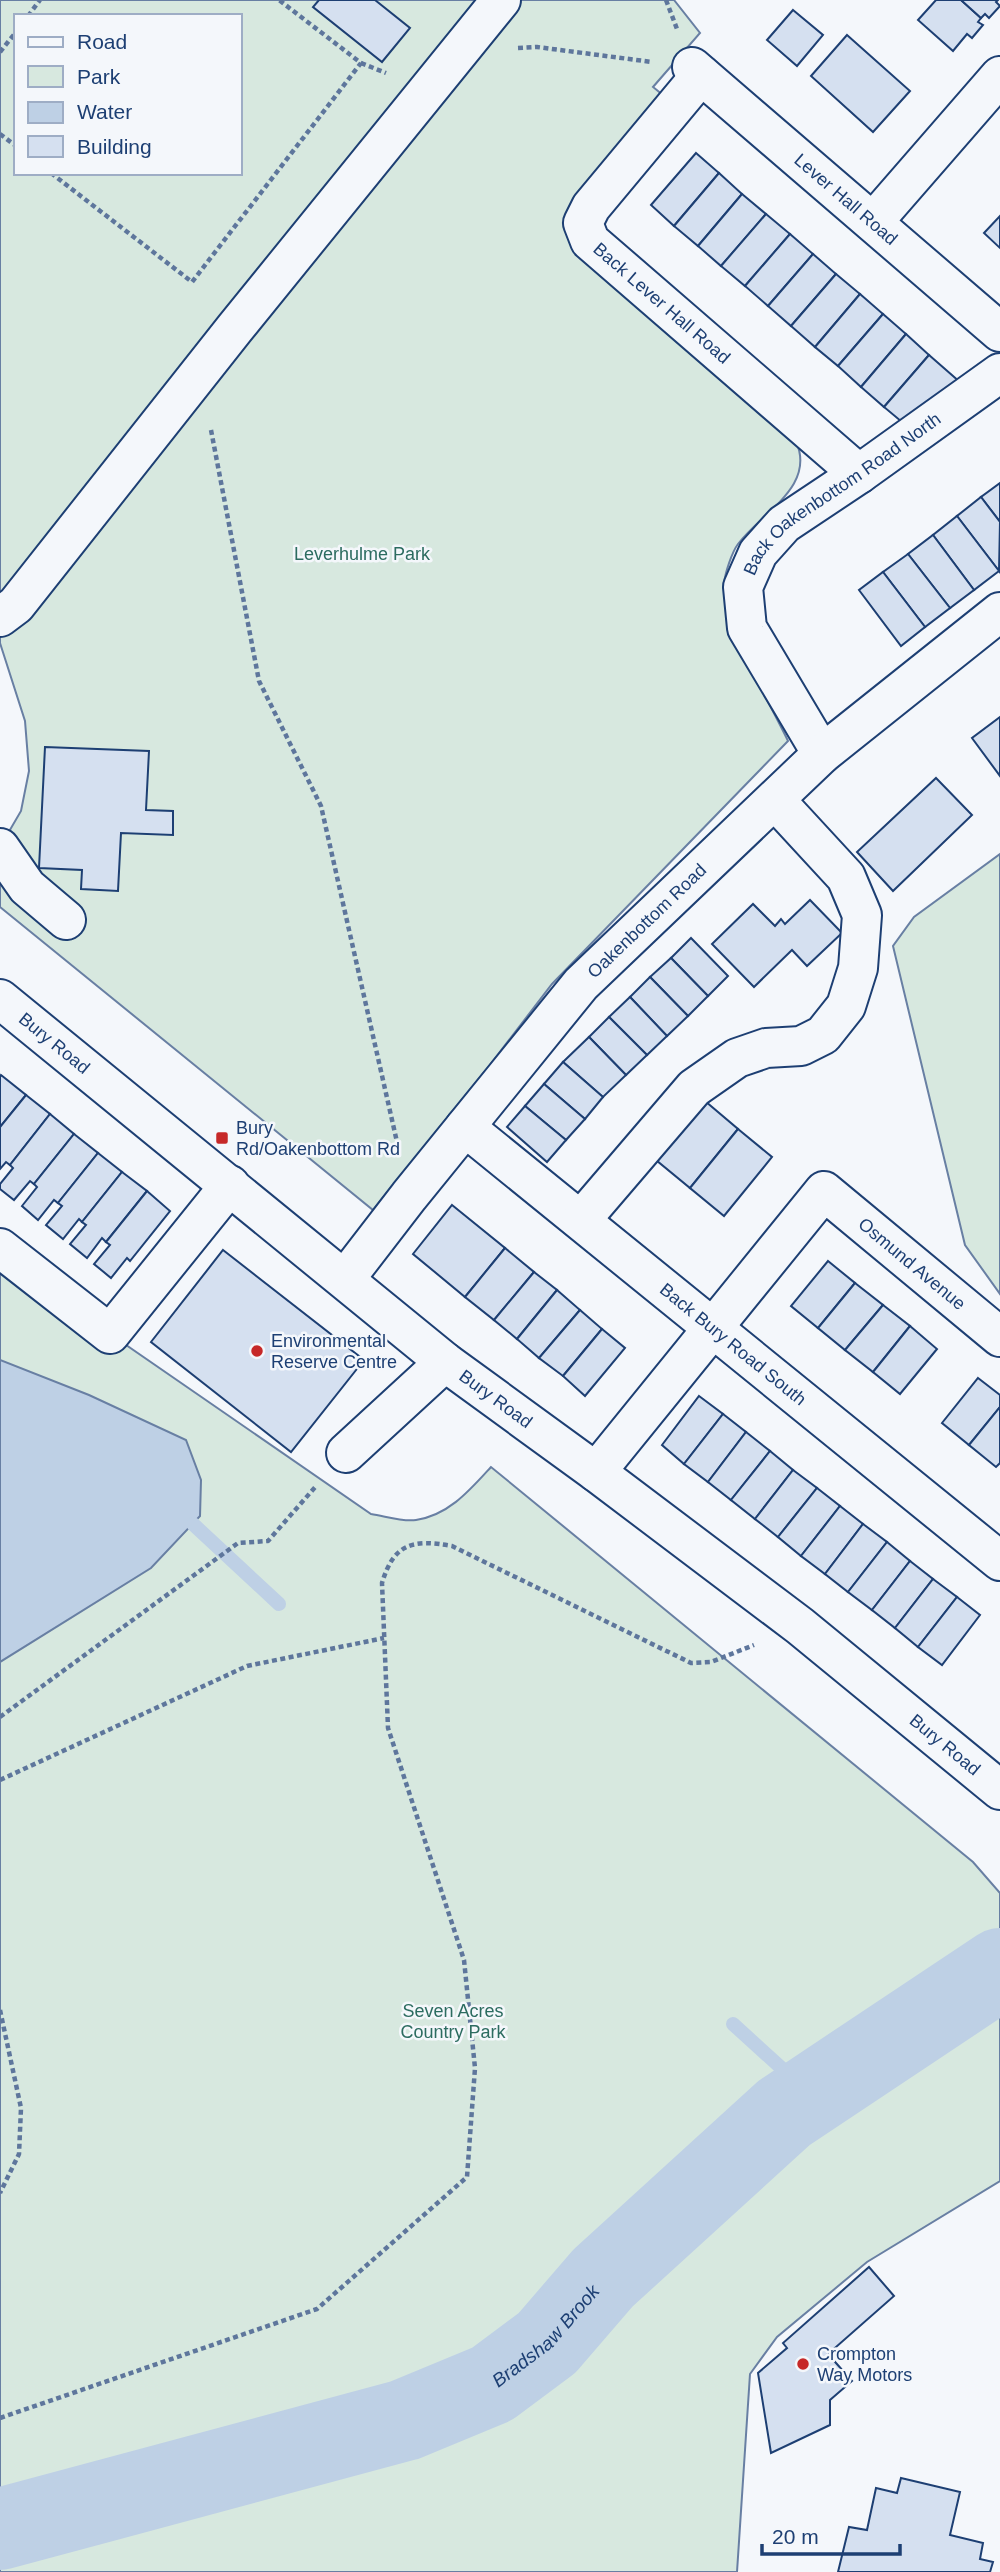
<svg xmlns="http://www.w3.org/2000/svg" width="1000" height="2572" viewBox="0 0 1000 2572" font-family="Helvetica,sans-serif">
<style>
.green{fill:#d7e8df;stroke:#687fa3;stroke-width:2;fill-rule:evenodd}
.water{fill:#bed0e5;stroke:#687fa3;stroke-width:2}
.lines{fill:none;stroke-linecap:round;stroke-linejoin:round}
.stream{stroke:#bed0e5;stroke-width:14}
.river{stroke:#bed0e5;stroke-width:82}
.building{fill:#d5e0f0;stroke:#1d3f73;stroke-width:2}
.minor-casing{stroke:#1d3f73;stroke-width:42}
.highway-casing{stroke:#1d3f73;stroke-width:42}
.path{stroke:#5e769c;stroke-width:4.5;stroke-dasharray:5 3.5;stroke-linecap:butt}
.minor{stroke:#f4f7fb;stroke-width:38}
.highway{stroke:#f4f7fb;stroke-width:38}
.poi-dot{fill:#c62828;stroke:#f4f7fb;stroke-width:2.5}
.labels{text-anchor:middle;dominant-baseline:central;stroke-width:5;stroke-linejoin:round;paint-order:stroke}
.street-label{font-size:18px;fill:#1d3f73;stroke:#f4f7fb}
.park-label{font-size:18px;fill:#2c6c60;stroke:#f4f7fb}
.poi-label{font-size:18px;fill:#1d3f73;stroke:#f4f7fb;text-anchor:start}
.water-label{font-size:19px;font-style:italic;fill:#1d3f73;stroke:#f4f7fb}
</style>
<rect width="100%" height="100%" fill="#f4f7fb"/>
<!-- green -->
<g class="green">
<path d="M 0,0 L 674,0 L 700,33 L 653,87 L 664,96 L 577,200 L 796,441 C 816,487 763,511 738,544 C 732,552 725,573 724,584 C 722,623 770,703 788,741 L 552,984 L 486,1070 L 373,1210 L 0,907 L 0,847 L 21,811 L 29,771 L 25,721 L 0,643 ZM 16,16 L 240,16 L 240,173 L 16,173 Z"/>
<polygon points="1000,854 1000,1294 965,1245 893,946 914,917"/>
<path d="M 0,1258 L 371,1514 C 385,1516 402,1522 416,1520 C 449,1515 470,1490 491,1467 L 973,1862 L 1000,1893 L 1000,2181 L 867,2262 L 777,2337 L 750,2374 L 737,2572 L 0,2572 Z"/>
</g>
<!-- water -->
<polygon class="water" points="0,1360 89,1395 186,1440 201,1480 200,1516 151,1568 0,1662"/>
<g class="lines">
<!-- stream -->
<g class="stream">
<polyline points="193,1524 279,1604"/>
<polyline points="733,2024 811,2095"/>
</g>
<!-- river -->
<path class="river" id="s1" d="M 0,2529 L 405,2420 L 492,2384 L 547,2343 L 603,2278 L 784,2113 L 1000,1969"/>
</g>
<!-- building -->
<g class="building">
<polygon points="319,0 375,0 410,28 382,62 313,7"/>
<polygon points="936,0 961,0 981,18 978,22 983,25 972,38 967,34 953,51 918,20"/>
<polygon points="961,0 998,0 996,2 1000,6 989,18 985,14 981,18"/>
<polygon points="793,10 823,35 797,66 767,40"/>
<polygon points="847,35 910,91 873,132 811,76"/>
<polygon points="696,153 719,173 674,226 651,205"/>
<polygon points="719,173 742,194 698,246 674,226"/>
<polygon points="742,194 766,214 721,266 698,246"/>
<polygon points="766,214 790,234 745,286 721,266"/>
<polygon points="1000,216 1000,248 984,233"/>
<polygon points="790,234 813,254 768,306 745,286"/>
<polygon points="813,254 836,274 791,326 768,306"/>
<polygon points="836,274 860,294 815,347 791,326"/>
<polygon points="860,294 883,314 838,366 815,347"/>
<polygon points="883,314 906,334 861,387 838,366"/>
<polygon points="906,334 929,355 884,407 861,387"/>
<polygon points="929,355 961,383 908,427 884,407"/>
<polygon points="1000,483 1000,522 981,497"/>
<polygon points="981,497 1000,522 999,571 957,516"/>
<polygon points="957,516 999,571 974,590 933,535"/>
<polygon points="933,535 974,590 950,608 908,554"/>
<polygon points="908,554 950,608 925,627 883,572"/>
<polygon points="883,572 925,627 901,646 859,590"/>
<polygon points="1000,717 1000,776 972,738"/>
<polygon points="45,747 149,751 146,810 173,811 173,835 121,833 118,891 81,889 82,870 39,868"/>
<polygon points="936,778 972,815 893,891 857,852"/>
<polygon points="810,900 842,933 807,966 792,950 754,987 712,944 753,904 775,926 781,919 785,924"/>
<polygon points="691,938 728,976 708,996 671,958"/>
<polygon points="671,958 708,996 688,1016 650,977"/>
<polygon points="650,977 688,1016 667,1036 630,997"/>
<polygon points="630,997 667,1036 647,1055 609,1017"/>
<polygon points="609,1017 647,1055 626,1075 589,1037"/>
<polygon points="589,1037 626,1075 603,1097 563,1062"/>
<polygon points="563,1062 603,1097 585,1119 544,1084"/>
<polygon points="1,1075 26,1095 0,1127 0,1077"/>
<polygon points="544,1084 585,1119 566,1140 525,1106"/>
<polygon points="26,1095 50,1114 10,1165 6,1162 0,1169 0,1127"/>
<polygon points="705,1101 738,1129 690,1188 656,1160"/>
<polygon points="525,1106 566,1140 547,1162 507,1127"/>
<polygon points="50,1114 74,1134 34,1184 30,1181 14,1200 0,1189 0,1184 13,1168 10,1165"/>
<polygon points="738,1129 772,1157 724,1216 690,1188"/>
<polygon points="74,1134 98,1153 58,1203 54,1200 38,1220 22,1206 37,1187 34,1184"/>
<polygon points="98,1153 122,1172 82,1222 79,1219 63,1239 46,1225 62,1206 58,1203"/>
<polygon points="122,1172 147,1191 106,1242 102,1238 87,1258 70,1244 86,1225 82,1222"/>
<polygon points="147,1191 170,1211 130,1261 127,1258 111,1278 94,1264 110,1245 106,1242"/>
<polygon points="452,1205 505,1248 465,1297 413,1254"/>
<polygon points="505,1248 534,1272 494,1320 465,1297"/>
<polygon points="223,1250 364,1360 291,1452 151,1342"/>
<polygon points="828,1261 855,1283 818,1328 791,1306"/>
<polygon points="534,1272 557,1290 517,1339 494,1320"/>
<polygon points="855,1283 883,1305 845,1350 818,1328"/>
<polygon points="557,1290 580,1310 539,1358 517,1339"/>
<polygon points="883,1305 910,1326 873,1372 845,1350"/>
<polygon points="580,1310 602,1329 563,1376 539,1358"/>
<polygon points="910,1326 937,1349 900,1394 873,1372"/>
<polygon points="602,1329 625,1348 585,1396 563,1376"/>
<polygon points="978,1378 1000,1395 1000,1407 969,1445 942,1423"/>
<polygon points="699,1396 723,1414 684,1464 662,1445"/>
<polygon points="1000,1407 1000,1463 996,1467 969,1445"/>
<polygon points="723,1414 746,1432 708,1482 684,1464"/>
<polygon points="746,1432 770,1451 731,1500 708,1482"/>
<polygon points="770,1451 793,1470 755,1519 731,1500"/>
<polygon points="793,1470 817,1488 778,1537 755,1519"/>
<polygon points="817,1488 840,1506 801,1556 778,1537"/>
<polygon points="840,1506 863,1524 825,1574 801,1556"/>
<polygon points="863,1524 887,1542 848,1592 825,1574"/>
<polygon points="887,1542 910,1561 872,1610 848,1592"/>
<polygon points="910,1561 933,1579 895,1628 872,1610"/>
<polygon points="933,1579 957,1597 918,1647 895,1628"/>
<polygon points="957,1597 980,1615 942,1665 918,1647"/>
<polygon points="869,2267 894,2296 828,2354 852,2381 830,2400 830,2425 771,2453 758,2373 787,2348 783,2343"/>
<polygon points="901,2478 960,2492 950,2535 983,2543 980,2559 993,2562 990,2572 838,2572 849,2527 867,2530 876,2488 897,2493"/>
</g>
<g class="lines">
<defs>
<g id="minor">
<path id="s2" d="M 692,67 L 1000,332"/>
<path id="s3" d="M 701,75 L 591,207 L 583,223 L 590,241 L 859,474"/>
<polyline points="873,222 1000,76"/>
<polyline points="0,617 16,605 235,328 501,0"/>
<path id="s4" d="M 822,754 L 747,628 L 743,587 L 758,553 L 784,524 L 859,474 L 1000,373"/>
<polyline points="0,848 27,887 66,920"/>
<path id="s5" d="M 465,1127 L 1000,1561"/>
<polyline points="581,1220 694,1088 737,1058 766,1048 801,1046 823,1035 846,1006 858,968 862,915 846,877 775,800"/>
<polyline points="0,1248 110,1334 230,1185"/>
<path id="s6" d="M 345,1279 L 409,1196 L 581,984 L 822,754 L 1000,612"/>
<polyline points="346,1453 445,1362"/>
<path id="s7" d="M 596,1472 L 824,1191 L 1000,1337"/>
</g>
<g id="highway">
<path id="s8" d="M 0,999 L 445,1362 L 596,1472 L 800,1626 L 1000,1790"/>
</g>
</defs>
<!-- minor casing -->
<use href="#minor" class="minor-casing"/>
<!-- highway casing -->
<use href="#highway" class="highway-casing"/>
<!-- path -->
<g class="path">
<polyline points="666,0 677,29"/>
<polyline points="28,16 40,0"/>
<polyline points="518,48 537,47 652,62"/>
<polyline points="0,52 16,32"/>
<polyline points="361,63 386,73"/>
<polyline points="0,134 16,146"/>
<polyline points="51,173 192,282 361,63 279,0"/>
<polyline points="211,430 259,681 321,806 397,1142"/>
<polyline points="0,1717 238,1543 268,1541 317,1485"/>
<polyline points="0,1780 247,1666 384,1638"/>
<polyline points="0,2010 21,2108 19,2154 0,2193"/>
<path d="M 0,2418 L 317,2309 L 467,2177 L 475,2068 L 464,1960 L 388,1728 L 382,1583 C 394,1543 413,1539 452,1546 L 691,1663 L 711,1662 L 754,1645"/>
</g>
<!-- minor -->
<use href="#minor" class="minor"/>
<!-- highway -->
<use href="#highway" class="highway"/>
</g>
<!-- markers -->
<g class="poi-dot">
<rect x="215" y="1131" width="14" height="14" rx="3.5"/>
<circle cx="257" cy="1351" r="7"/>
<circle cx="803" cy="2364" r="7"/>
</g>
<g class="labels">
<!-- street labels -->
<g class="street-label">
<text stroke="none"><textPath href="#s2" startOffset="203">Lever Hall Road</textPath></text>
<text stroke="none"><textPath href="#s3" startOffset="304">Back Lever Hall Road</textPath></text>
<text stroke="none"><textPath href="#s4" startOffset="327">Back Oakenbottom Road North</textPath></text>
<text stroke="none"><textPath href="#s6" startOffset="469">Oakenbottom Road</textPath></text>
<text stroke="none"><textPath href="#s8" startOffset="70">Bury Road</textPath></text>
<text stroke="none"><textPath href="#s7" startOffset="476">Osmund Avenue</textPath></text>
<text stroke="none"><textPath href="#s5" startOffset="345">Back Bury Road South</textPath></text>
<text stroke="none"><textPath href="#s8" startOffset="637">Bury Road</textPath></text>
<text stroke="none"><textPath href="#s8" startOffset="1204">Bury Road</textPath></text>
</g>
<!-- park labels -->
<g class="park-label">
<text x="362" y="554">Leverhulme Park</text>
<text x="453" y="2011">Seven Acres<tspan x="453" dy="21">Country Park</tspan></text>
</g>
<!-- poi labels -->
<g class="poi-label">
<text x="236" y="1128">Bury<tspan x="236" dy="21">Rd/Oakenbottom Rd</tspan></text>
<text x="271" y="1341">Environmental<tspan x="271" dy="21">Reserve Centre</tspan></text>
<text x="817" y="2354">Crompton<tspan x="817" dy="21">Way Motors</tspan></text>
</g>
<!-- water labels -->
<g class="water-label">
<text stroke="none"><textPath href="#s1" startOffset="586">Bradshaw Brook</textPath></text>
</g>
</g>
<!-- legend -->
<rect x="14" y="14" width="228" height="161" fill="#f4f7fb" stroke="#9eadc5" stroke-width="2"/>
<rect x="28" y="37" width="35" height="10" fill="#f4f7fb" stroke="#9eadc5" stroke-width="2"/>
<text x="77" y="49" font-size="21" fill="#1d3f73">Road</text>
<rect x="28" y="66" width="35" height="21" fill="#d7e8df" stroke="#9eadc5" stroke-width="2"/>
<text x="77" y="84" font-size="21" fill="#1d3f73">Park</text>
<rect x="28" y="102" width="35" height="21" fill="#bed0e5" stroke="#9eadc5" stroke-width="2"/>
<text x="77" y="119" font-size="21" fill="#1d3f73">Water</text>
<rect x="28" y="136" width="35" height="21" fill="#d5e0f0" stroke="#9eadc5" stroke-width="2"/>
<text x="77" y="154" font-size="21" fill="#1d3f73">Building</text>
<!-- scale -->
<path d="M762 2544v10h138v-10" fill="none" stroke="#1d3f73" stroke-width="3.5"/>
<text x="772" y="2544" font-size="21" fill="#1d3f73" stroke="#f4f7fb" stroke-width="5" paint-order="stroke">20 m</text>
</svg>
